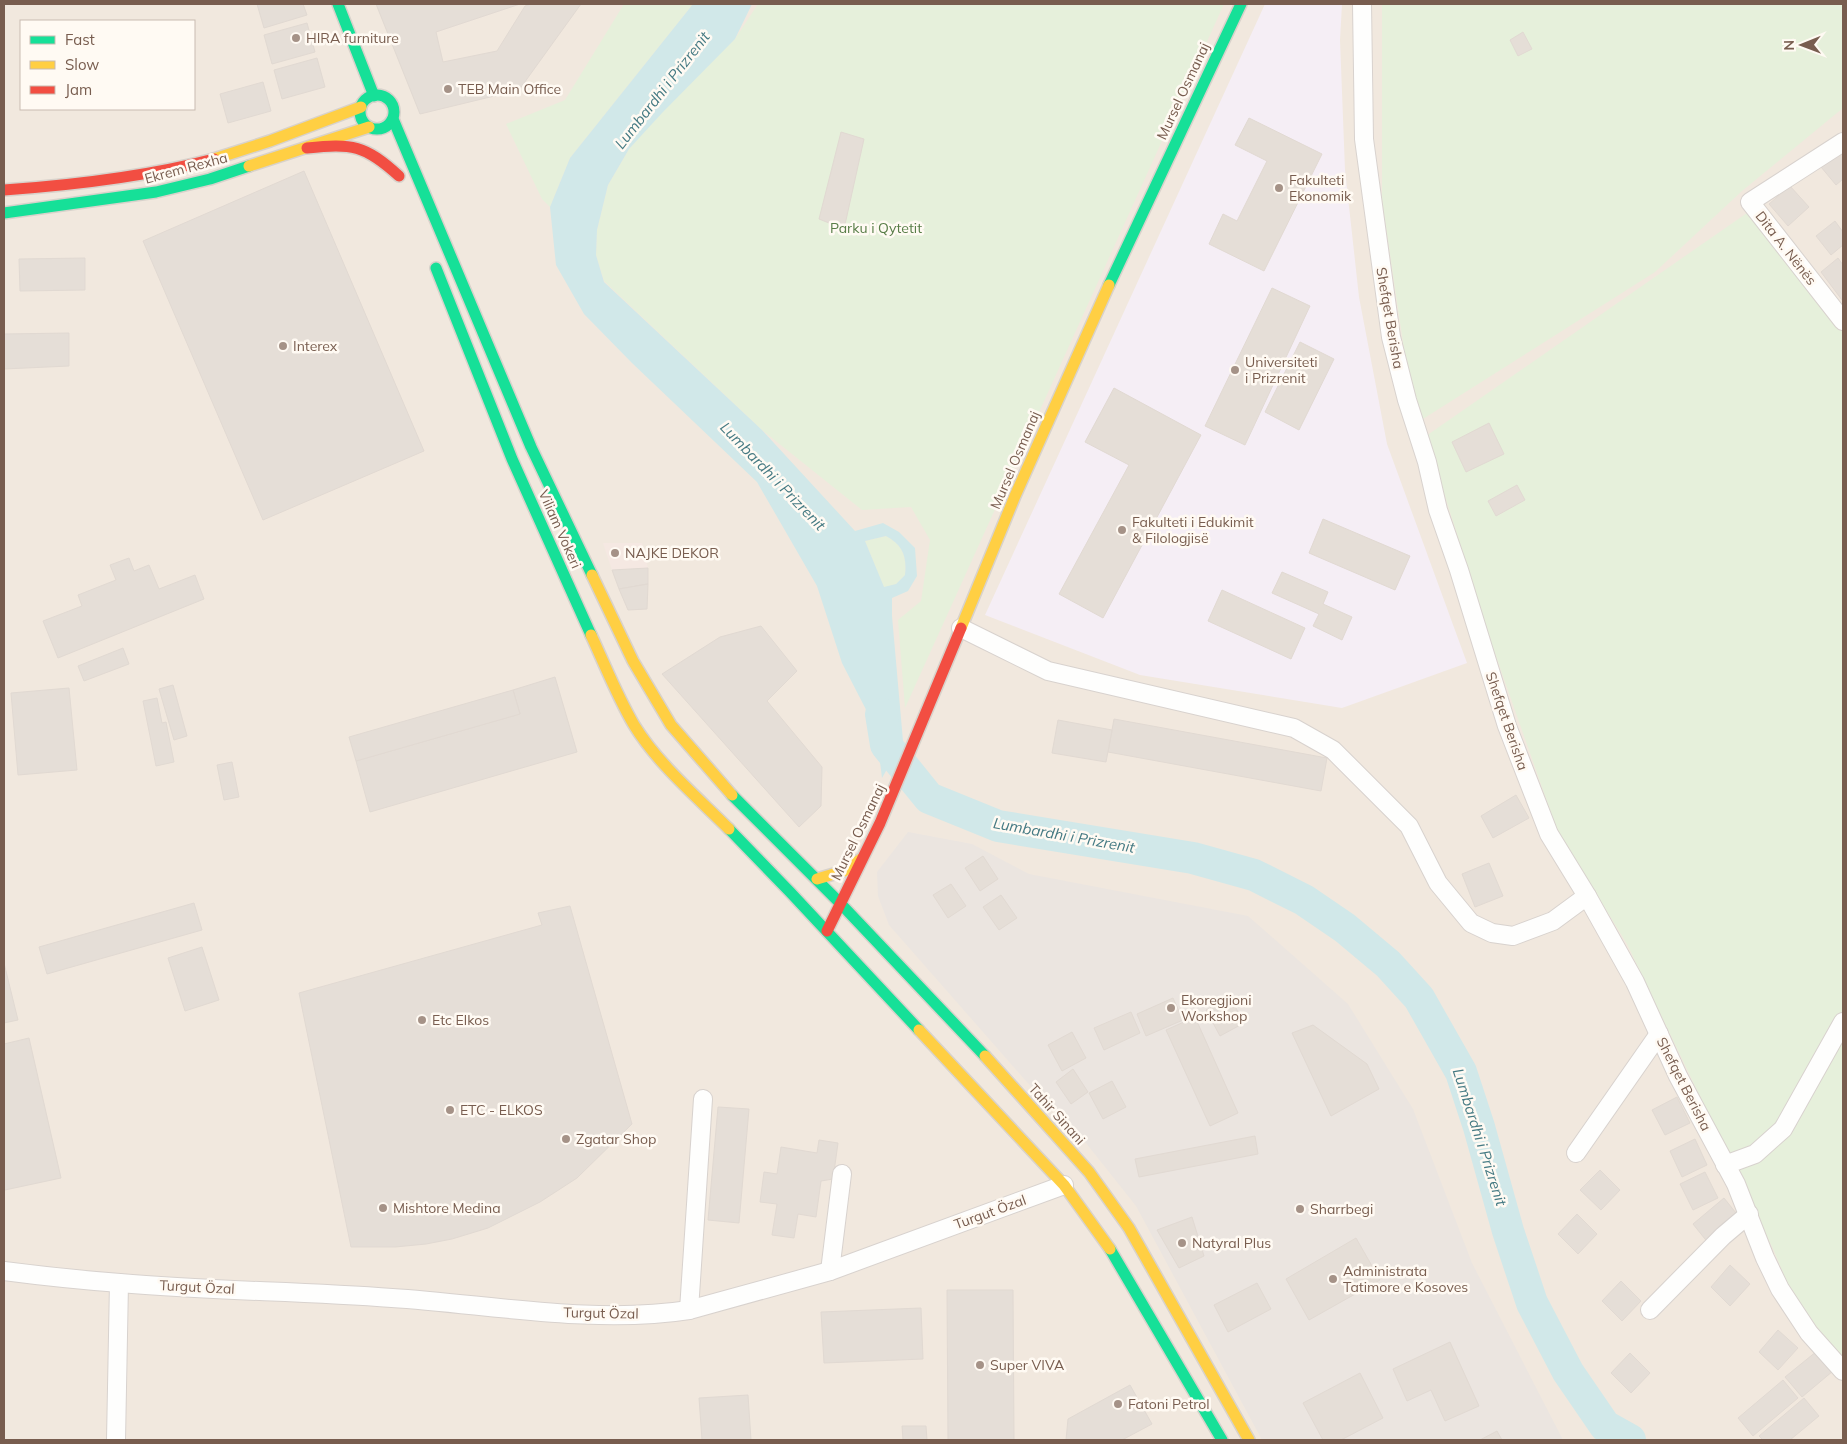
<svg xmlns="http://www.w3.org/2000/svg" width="1847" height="1444" viewBox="0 0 1847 1444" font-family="Mulish,sans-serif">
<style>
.residential{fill:#f1e8de;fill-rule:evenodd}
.commercial{fill:#f5e8e2}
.industrial{fill:#ebe5e0}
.education{fill:#f5eef5}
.green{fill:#e6f0db}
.water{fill:#d1e8e9;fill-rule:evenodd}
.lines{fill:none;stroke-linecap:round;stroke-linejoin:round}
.river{stroke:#d1e8e9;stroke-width:32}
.building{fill:#e5ded7;stroke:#e1d9d2}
.street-casing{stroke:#d8d2ce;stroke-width:20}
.fast-casing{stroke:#d8d2cb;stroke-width:14}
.slow-casing{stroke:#d8d2cb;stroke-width:14}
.jam-casing{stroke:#d8d2cb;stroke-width:14}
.street{stroke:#fefefd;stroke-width:18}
.fast{stroke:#16e098;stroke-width:11}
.slow{stroke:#ffcf43;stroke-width:11}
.jam{stroke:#f24e42;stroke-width:11}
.poi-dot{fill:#a59287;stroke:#fffaf3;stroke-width:2}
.labels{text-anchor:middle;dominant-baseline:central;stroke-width:5;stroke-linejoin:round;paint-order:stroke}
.poi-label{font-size:14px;fill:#785d4f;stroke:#fffaf3;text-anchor:start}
.street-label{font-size:14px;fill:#785d4f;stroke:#fffaf3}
.park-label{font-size:14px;fill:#587d47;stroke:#fffaf3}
.water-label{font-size:15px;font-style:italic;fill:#457a83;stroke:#fffaf3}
</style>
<rect width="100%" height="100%" fill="#f8f5f0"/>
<!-- residential -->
<path class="residential" d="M 4,4 L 1843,4 L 1843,1440 L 4,1440 ZM 21,21 L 194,21 L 194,109 L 21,109 Z"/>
<!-- commercial -->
<polygon class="commercial" points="603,543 642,543 648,568 612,570"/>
<!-- industrial -->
<polygon class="industrial" points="908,832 972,844 1029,874 1248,916 1348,1004 1413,1109 1472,1263 1563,1440 1262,1440 1136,1206 1086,1143 1026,1081 889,925 878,896 877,872"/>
<!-- education -->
<polygon class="education" points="1265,4 1342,4 1340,40 1345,170 1359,297 1387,444 1467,663 1342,708 1140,675 985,615"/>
<!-- green -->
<g class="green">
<polygon points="624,4 693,4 570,158 550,207 542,199 506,124 565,100"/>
<polygon points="758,4 1224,4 905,708 898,620 921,601 930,540 911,507 862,510 762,430 604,281 596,255 597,230 608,185 629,149 685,86 735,39"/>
<polygon points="1382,4 1843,4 1843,108 1742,191 1655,272 1415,424 1382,200"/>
<polygon points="1747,213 1843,332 1843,1358 1819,1330 1788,1285 1774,1251 1627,944 1557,830 1491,642 1426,436"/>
<path d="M 886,536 C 903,545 907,557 905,575 L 896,584 L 884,588 L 865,541 Z"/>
</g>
<!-- water -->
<path class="water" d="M 693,4 L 752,4 L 735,39 L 662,113 L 629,149 L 608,185 L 597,230 L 596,255 L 604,282 L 762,430 L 855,531 L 883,523 L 899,532 L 915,548 L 917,576 L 908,591 L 892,598 L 892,616 L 903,741 L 882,778 L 876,729 L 842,663 L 817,586 L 757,482 L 632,363 L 584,314 L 556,265 L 550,207 L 570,158 ZM 886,536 C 903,545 907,557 905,575 L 896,584 L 884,587 L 865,541 Z"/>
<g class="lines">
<!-- river -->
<polyline class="river" points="881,714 886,745 929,798 998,826 1193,858 1254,875 1304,900 1345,928 1388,964 1419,998 1461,1072 1479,1127 1508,1231 1532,1303 1568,1372 1605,1426 1630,1440"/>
</g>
<!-- building -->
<g class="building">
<polygon points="257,4 303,4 307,15 264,28"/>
<polygon points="376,4 520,4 436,32 443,62 497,51 525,6 531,4 581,4 519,90 420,114"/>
<polygon points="307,23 315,52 272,64 264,35"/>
<polygon points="1523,32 1532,49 1518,56 1510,40"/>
<polygon points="317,58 325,87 282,99 274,70"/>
<polygon points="263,82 271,111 228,123 220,94"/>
<polygon points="1249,118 1322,154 1264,271 1209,244 1223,214 1237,221 1267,161 1235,145"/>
<polygon points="841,132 864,139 844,229 819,219"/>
<polygon points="1843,147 1843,179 1836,185 1821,167"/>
<polygon points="304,171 424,451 263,520 143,241"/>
<polygon points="1790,186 1809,207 1788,226 1769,204"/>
<polygon points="1835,221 1843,232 1843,245 1831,255 1816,236"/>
<polygon points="85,258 85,290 20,291 19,259"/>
<polygon points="1838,258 1843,265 1843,299 1842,300 1821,272"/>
<polygon points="1272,288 1310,306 1245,445 1205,426"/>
<polygon points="69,333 69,366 4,369 4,334"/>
<polygon points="1300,342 1334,359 1299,430 1265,412"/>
<polygon points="1114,388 1201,435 1103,618 1059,594 1129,465 1085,442"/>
<polygon points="1489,423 1504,454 1466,472 1452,442"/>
<polygon points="1517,485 1525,500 1496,516 1488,501"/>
<polygon points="1323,519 1410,556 1395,590 1309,553"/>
<polygon points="129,558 134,571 149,565 159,589 195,575 204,599 58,658 43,621 82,606 78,595 116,580 110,565"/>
<polygon points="648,568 648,584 619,589 612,570"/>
<polygon points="1282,572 1328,592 1323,604 1352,617 1342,640 1313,626 1319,614 1272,593"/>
<polygon points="648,584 647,609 628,610 619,589"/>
<polygon points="1222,590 1305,628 1291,659 1208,621"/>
<polygon points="761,626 797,671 767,701 822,767 821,806 799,827 662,674 720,637"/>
<polygon points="123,648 129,664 84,681 78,666"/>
<polygon points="555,677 577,752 370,812 356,761 520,714 513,690"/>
<polygon points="173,685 187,736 174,740 159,689"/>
<polygon points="69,688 77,770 18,775 11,693"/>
<polygon points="513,690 520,714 356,761 349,737"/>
<polygon points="157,698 162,723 166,722 174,762 156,766 143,701"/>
<polygon points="1114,719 1327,758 1321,791 1108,752"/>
<polygon points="1058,720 1112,730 1106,762 1052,753"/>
<polygon points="232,762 239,797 224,800 217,765"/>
<polygon points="1516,795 1529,818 1493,838 1481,816"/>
<polygon points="983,856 998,879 980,891 965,868"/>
<polygon points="1489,863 1503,896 1475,907 1462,874"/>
<polygon points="951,884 966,906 948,918 933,895"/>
<polygon points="1001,895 1017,918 999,930 983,907"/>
<polygon points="194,903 202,930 47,974 39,947"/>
<polygon points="570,906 632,1124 577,1178 540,1202 488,1228 452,1239 426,1244 395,1247 351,1247 299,993 542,925 538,913"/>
<polygon points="202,947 219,1000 185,1011 168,958"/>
<polygon points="4,963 18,1020 4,1023"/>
<polygon points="1230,997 1244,1023 1220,1036 1206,1010"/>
<polygon points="1173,998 1183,1020 1146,1036 1137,1014"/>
<polygon points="1131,1012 1140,1033 1104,1050 1094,1028"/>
<polygon points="1195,1017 1238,1113 1210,1126 1166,1030"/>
<polygon points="1313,1025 1367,1064 1379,1089 1331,1116 1292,1033"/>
<polygon points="1072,1032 1086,1058 1062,1071 1048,1045"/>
<polygon points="29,1038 61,1178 5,1190 4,1189 4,1044"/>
<polygon points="1073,1069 1088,1092 1071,1104 1056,1082"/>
<polygon points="1112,1081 1126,1107 1103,1119 1089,1093"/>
<polygon points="1677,1097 1690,1123 1665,1135 1652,1110"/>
<polygon points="718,1107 749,1109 739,1223 708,1220"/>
<polygon points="1255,1136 1258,1154 1139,1177 1135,1159"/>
<polygon points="1695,1139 1707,1165 1682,1177 1670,1151"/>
<polygon points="819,1140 838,1143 833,1179 821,1181 816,1217 798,1214 794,1238 772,1235 777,1204 760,1202 764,1172 777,1174 781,1147 817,1153"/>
<polygon points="1600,1170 1620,1190 1601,1210 1580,1190"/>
<polygon points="1705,1172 1718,1198 1693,1210 1680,1184"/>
<polygon points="1724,1198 1740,1218 1709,1244 1693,1224"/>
<polygon points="1577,1214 1597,1234 1578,1254 1558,1234"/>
<polygon points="1192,1217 1204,1256 1179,1268 1157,1230"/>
<polygon points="1356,1238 1380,1280 1309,1320 1286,1279"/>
<polygon points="1730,1265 1750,1284 1730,1306 1711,1287"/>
<polygon points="1621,1281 1641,1301 1622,1321 1602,1301"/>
<polygon points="1257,1283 1271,1309 1228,1332 1214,1305"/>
<polygon points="947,1290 1013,1290 1014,1440 948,1440"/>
<polygon points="921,1308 923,1359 824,1363 821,1312"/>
<polygon points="1778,1330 1798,1348 1778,1370 1759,1352"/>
<polygon points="1450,1342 1479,1406 1445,1421 1431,1390 1407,1401 1393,1369"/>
<polygon points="1817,1351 1833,1371 1802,1397 1785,1377"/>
<polygon points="1630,1353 1650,1373 1631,1393 1611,1373"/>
<polygon points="1360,1373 1383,1418 1341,1440 1323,1440 1303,1403"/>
<polygon points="1783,1380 1798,1398 1753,1436 1738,1418"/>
<polygon points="1130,1385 1152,1424 1122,1440 1066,1440 1068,1419"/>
<polygon points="748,1395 751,1440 702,1440 699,1398"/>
<polygon points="1804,1398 1819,1416 1790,1440 1763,1440 1759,1436"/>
<polygon points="902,1426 926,1426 927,1440 903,1440"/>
<polygon points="1497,1431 1502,1440 1480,1440"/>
</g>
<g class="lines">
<defs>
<g id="street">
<polyline points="1362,4 1364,139 1391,337 1407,400 1427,462 1438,510 1459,570 1507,726 1549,834 1587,896 1635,982 1678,1076 1736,1184 1765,1258 1780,1289 1809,1333 1843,1371"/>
<polyline points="1843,142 1750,202 1843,321"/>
<polyline points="961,628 1048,671 1294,728 1333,750 1409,826 1438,883 1471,923 1492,933 1513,936 1553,921 1587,896"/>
<polyline points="1576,1153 1659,1034"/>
<polyline points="1725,1165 1755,1154 1783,1129 1843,1022"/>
<path d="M 4,1271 C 42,1276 81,1280 120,1283 C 210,1291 301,1291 392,1298 C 487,1304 594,1325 689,1310 L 830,1271 L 1064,1185"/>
<polyline points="830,1271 842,1174"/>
<polyline points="689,1310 703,1099"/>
<polyline points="1650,1310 1723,1236 1749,1214"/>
<polyline points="116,1440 119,1283"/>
</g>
<g id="fast">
<polyline points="338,4 374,96"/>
<circle cx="377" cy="112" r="17"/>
<polyline points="393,119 531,447 592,575"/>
<polyline points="4,213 156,192 210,179 249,166"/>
<polyline points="436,268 512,459 591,635"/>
<polyline points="1109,285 1241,4"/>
<polyline points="732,795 840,903 985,1056"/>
<polyline points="729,829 790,892 919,1030"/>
<polyline points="1110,1249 1222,1440"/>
</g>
<g id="slow">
<polyline points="214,159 270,141 361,107"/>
<polyline points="249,166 369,127"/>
<polyline points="592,575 633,661 671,725 732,795"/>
<polyline points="961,628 1015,496 1109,285"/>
<path d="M 591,635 C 605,665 617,696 634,725 C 658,764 696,796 729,829"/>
<polyline points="817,879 844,871 861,859"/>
<polyline points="919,1030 1064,1185 1110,1249"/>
<polyline points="985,1056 1089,1172 1129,1228 1249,1440"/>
</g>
<g id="jam">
<path d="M 307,148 C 352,143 365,145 399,176"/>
<path d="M 4,190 C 75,185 145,177 214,159"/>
<polyline points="827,931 880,823 961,628"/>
</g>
</defs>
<!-- street casing -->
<use href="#street" class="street-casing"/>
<!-- fast casing -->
<use href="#fast" class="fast-casing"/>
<!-- slow casing -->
<use href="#slow" class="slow-casing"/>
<!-- jam casing -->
<use href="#jam" class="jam-casing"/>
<!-- street -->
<use href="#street" class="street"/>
<!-- fast -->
<use href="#fast" class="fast"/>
<!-- slow -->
<use href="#slow" class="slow"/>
<!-- jam -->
<use href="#jam" class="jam"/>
</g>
<!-- markers -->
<g class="poi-dot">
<circle cx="296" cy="38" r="5"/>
<circle cx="448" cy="89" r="5"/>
<circle cx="1279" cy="188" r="5"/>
<circle cx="283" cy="346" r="5"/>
<circle cx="1235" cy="370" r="5"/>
<circle cx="1122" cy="530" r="5"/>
<circle cx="615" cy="553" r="5"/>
<circle cx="1171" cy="1008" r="5"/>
<circle cx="422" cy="1020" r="5"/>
<circle cx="450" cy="1110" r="5"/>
<circle cx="566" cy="1139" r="5"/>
<circle cx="383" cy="1208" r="5"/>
<circle cx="1300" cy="1209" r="5"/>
<circle cx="1182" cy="1243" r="5"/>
<circle cx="1333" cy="1279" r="5"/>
<circle cx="980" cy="1365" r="5"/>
<circle cx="1118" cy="1404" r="5"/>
</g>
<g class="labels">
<!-- poi labels -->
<g class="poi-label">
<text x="306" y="38">HIRA furniture</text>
<text x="458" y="89">TEB Main Office</text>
<text x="1289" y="180">Fakulteti<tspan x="1289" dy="16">Ekonomik</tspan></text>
<text x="293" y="346">Interex</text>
<text x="1245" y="362">Universiteti<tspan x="1245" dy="16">i Prizrenit</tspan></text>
<text x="1132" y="522">Fakulteti i Edukimit<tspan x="1132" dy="16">&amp; Filologjisë</tspan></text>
<text x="625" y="553">NAJKE DEKOR</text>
<text x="1181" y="1000">Ekoregjioni<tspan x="1181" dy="16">Workshop</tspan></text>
<text x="432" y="1020">Etc Elkos</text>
<text x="460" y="1110">ETC - ELKOS</text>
<text x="576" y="1139">Zgatar Shop</text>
<text x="393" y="1208">Mishtore Medina</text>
<text x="1310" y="1209">Sharrbegi</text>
<text x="1192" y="1243">Natyral Plus</text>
<text x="1343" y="1271">Administrata<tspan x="1343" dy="16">Tatimore e Kosoves</tspan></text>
<text x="990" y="1365">Super VIVA</text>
<text x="1128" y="1404">Fatoni Petrol</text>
</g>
<!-- street labels -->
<g class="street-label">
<text transform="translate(1183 91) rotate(-65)">Mursel Osmanaj</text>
<text transform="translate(186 168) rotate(-15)">Ekrem Rexha</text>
<text transform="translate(1786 248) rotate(52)">Dita A. Nënës</text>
<text transform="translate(1390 318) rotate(80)">Shefqet Berisha</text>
<text transform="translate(1015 460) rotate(-67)">Mursel Osmanaj</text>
<text transform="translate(560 529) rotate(66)">Viliam Vokeri</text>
<text transform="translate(1507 721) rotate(71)">Shefqet Berisha</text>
<text transform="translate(858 832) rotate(-64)">Mursel Osmanaj</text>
<text transform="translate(1684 1084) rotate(63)">Shefqet Berisha</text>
<text transform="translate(1057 1114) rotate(48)">Tahir Sinani</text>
<text transform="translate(990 1212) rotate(-20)">Turgut Özal</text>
<text transform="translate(197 1287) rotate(3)">Turgut Özal</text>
<text transform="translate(601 1313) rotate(1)">Turgut Özal</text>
</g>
<!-- park labels -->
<g class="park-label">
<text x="876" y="228">Parku i Qytetit</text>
</g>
<!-- water labels -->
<g class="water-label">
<text transform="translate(662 90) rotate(-52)">Lumbardhi i Prizrenit</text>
<text transform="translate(773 476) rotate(46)">Lumbardhi i Prizrenit</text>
<text transform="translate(1064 835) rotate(10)">Lumbardhi i Prizrenit</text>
<text transform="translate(1480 1137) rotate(72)">Lumbardhi i Prizrenit</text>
</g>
</g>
<!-- border -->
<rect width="1847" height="1444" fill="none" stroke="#785d4f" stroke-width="10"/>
<!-- legend -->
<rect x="20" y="20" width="175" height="90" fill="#fffaf3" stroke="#c9bbb1"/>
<rect x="30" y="36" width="25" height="8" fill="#16e098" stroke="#c9bbb1"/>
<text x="65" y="45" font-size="15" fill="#785d4f">Fast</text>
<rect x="30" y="61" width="25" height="8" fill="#ffcf43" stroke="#c9bbb1"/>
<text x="65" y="70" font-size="15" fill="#785d4f">Slow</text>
<rect x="30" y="86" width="25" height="8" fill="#f24e42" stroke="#c9bbb1"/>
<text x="65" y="95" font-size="15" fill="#785d4f">Jam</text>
<!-- north arrow -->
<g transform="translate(1802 45) rotate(269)" stroke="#fffaf3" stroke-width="4" paint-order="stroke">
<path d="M0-4L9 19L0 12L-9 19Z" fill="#785d4f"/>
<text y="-8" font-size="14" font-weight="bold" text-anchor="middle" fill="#785d4f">N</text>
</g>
</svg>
